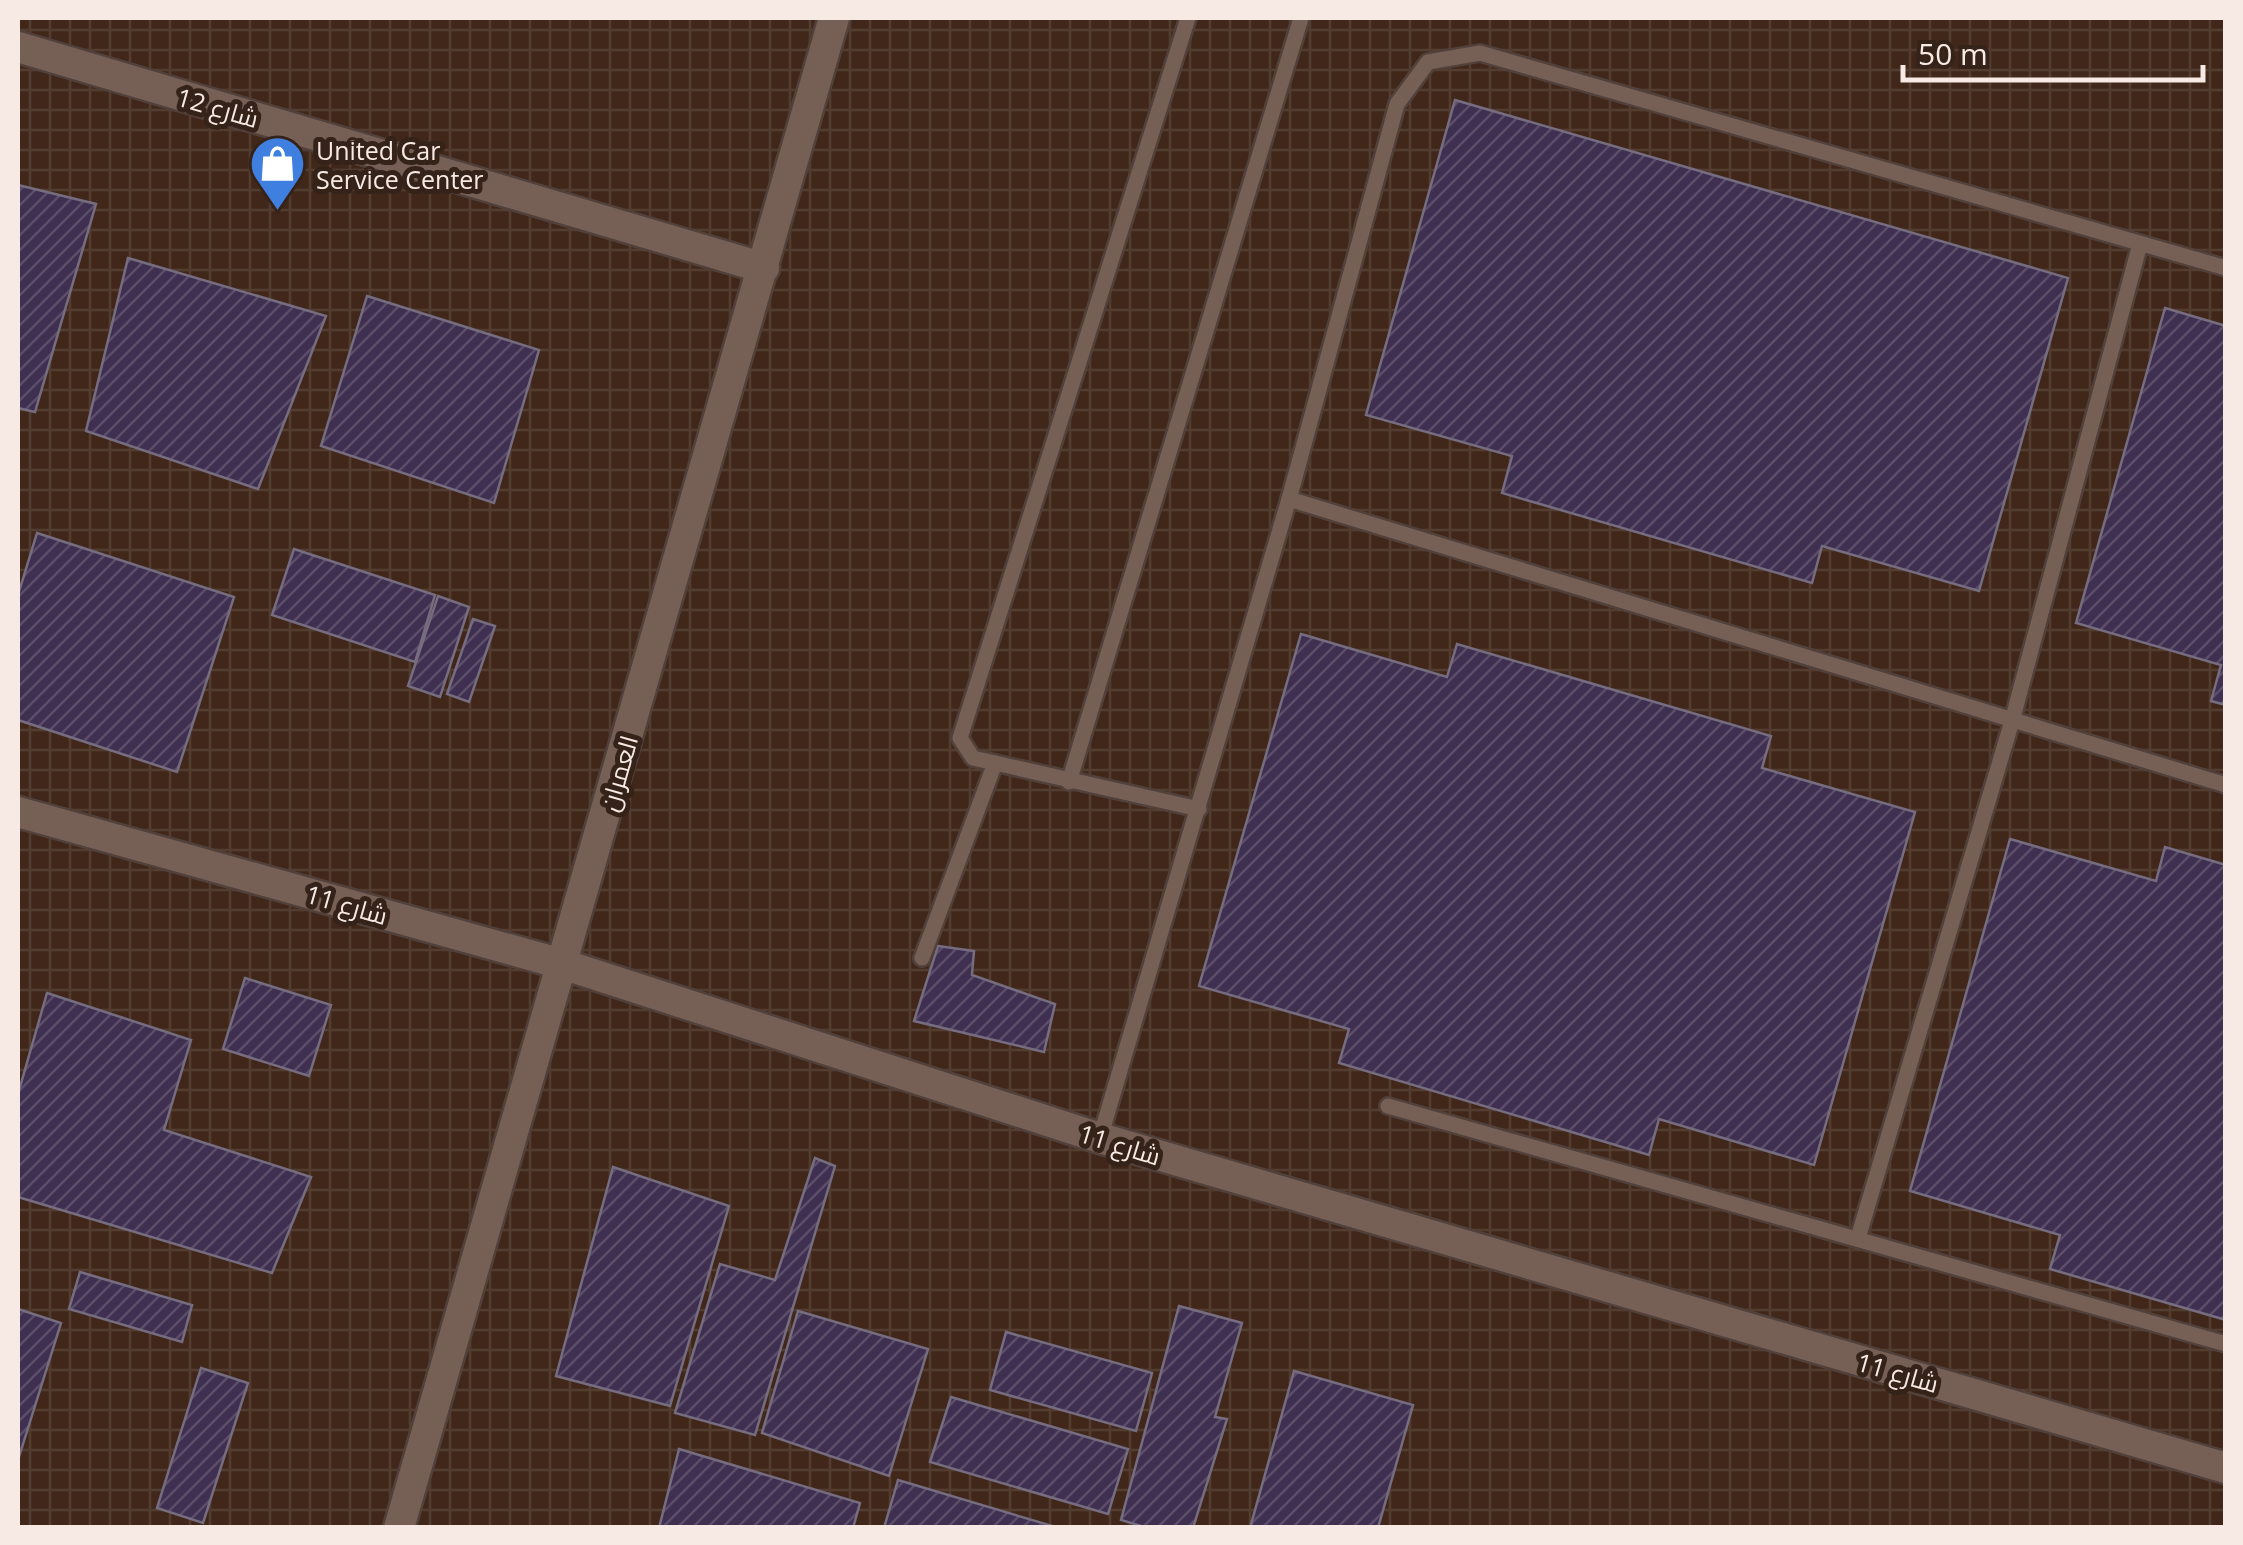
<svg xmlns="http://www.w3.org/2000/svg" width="2243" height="1545" viewBox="0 0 2243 1545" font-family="'Open Sans',Cairo,sans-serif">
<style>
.industrial{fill:url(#industrial-grid)}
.building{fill:url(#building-hatch);stroke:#766d81;stroke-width:2.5}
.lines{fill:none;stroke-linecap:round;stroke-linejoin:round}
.service-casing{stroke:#51413a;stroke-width:20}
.minor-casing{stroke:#51413a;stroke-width:35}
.service{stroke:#766055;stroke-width:15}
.minor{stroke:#766055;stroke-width:30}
.labels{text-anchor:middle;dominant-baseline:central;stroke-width:10;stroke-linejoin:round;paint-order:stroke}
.street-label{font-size:25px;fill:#f7eae4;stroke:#352219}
.poi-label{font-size:25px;fill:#f7eae4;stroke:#352219;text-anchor:start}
</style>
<defs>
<pattern id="industrial-grid" width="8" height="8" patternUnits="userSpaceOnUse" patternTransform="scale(2.5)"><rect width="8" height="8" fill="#40271a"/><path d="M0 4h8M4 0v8" fill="none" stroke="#533c30"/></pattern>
<pattern id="building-hatch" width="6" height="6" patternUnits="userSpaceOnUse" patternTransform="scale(2.5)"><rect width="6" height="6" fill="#3f2f50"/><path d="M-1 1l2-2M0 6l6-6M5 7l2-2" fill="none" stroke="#5c4d69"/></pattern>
</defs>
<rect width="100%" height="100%" fill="#352219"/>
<!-- industrial -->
<rect class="industrial" x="18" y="18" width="2207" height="1509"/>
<!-- building -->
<g class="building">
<polygon points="1455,100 2068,278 1979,591 1822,546 1812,583 1502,493 1512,456 1366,415"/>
<polygon points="18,185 96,204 35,412 18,408"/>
<polygon points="128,258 326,316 258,489 86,431"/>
<polygon points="367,296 539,350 494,503 321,446"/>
<polygon points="2165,308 2226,326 2226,705 2211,701 2221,665 2076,623"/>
<polygon points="37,533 234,597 177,772 18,720 18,595"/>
<polygon points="294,549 435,595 415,662 272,615"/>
<polygon points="438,596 469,607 440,697 408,686"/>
<polygon points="473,619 495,626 469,702 447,694"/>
<polygon points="1301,634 1447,677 1457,644 1771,736 1762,768 1915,812 1814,1165 1659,1119 1649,1155 1339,1063 1349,1029 1199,986"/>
<polygon points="2010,839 2156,881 2165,847 2226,865 2226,1320 2050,1269 2060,1235 1910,1191"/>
<polygon points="938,946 974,951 972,975 1055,1004 1044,1052 914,1021"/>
<polygon points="245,978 331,1005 309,1076 223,1049"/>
<polygon points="47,993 191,1040 164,1130 311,1177 272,1273 18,1197 18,1094"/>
<polygon points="815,1158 835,1166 755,1435 675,1413 720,1264 775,1280"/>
<polygon points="613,1167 729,1206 670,1406 556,1376"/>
<polygon points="80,1272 192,1305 182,1342 69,1309"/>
<polygon points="1179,1306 1242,1323 1215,1417 1227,1419 1193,1528 1148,1528 1121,1520"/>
<polygon points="18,1309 61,1323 18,1460"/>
<polygon points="798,1311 928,1349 889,1476 762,1433"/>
<polygon points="1006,1332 1152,1373 1136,1431 990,1390"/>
<polygon points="201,1368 248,1383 203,1523 157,1508"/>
<polygon points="1294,1371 1413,1405 1378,1528 1250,1528"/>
<polygon points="951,1397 1128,1449 1108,1514 930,1462"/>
<polygon points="679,1449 860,1503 853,1528 659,1528"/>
<polygon points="898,1480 1059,1528 884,1528"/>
</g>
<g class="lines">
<defs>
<g id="service">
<polyline points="1188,18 960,738 973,758 1199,809"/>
<polyline points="1289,499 2226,785"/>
<polyline points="1069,782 1301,18"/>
<polyline points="922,958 995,763"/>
<polyline points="1388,1106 2226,1344"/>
<polyline points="1100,1138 1289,499 1397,104 1428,62 1480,53 2226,268"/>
<polyline points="1858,1238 2012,721 2140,244"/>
</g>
<g id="minor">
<polyline points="18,47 764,268"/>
<polyline points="18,812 562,964 1100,1138 2226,1468"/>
<polyline points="399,1528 834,18"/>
</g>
</defs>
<!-- service casing -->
<use href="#service" class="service-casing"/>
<!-- minor casing -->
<use href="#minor" class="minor-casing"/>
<!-- service -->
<use href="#service" class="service"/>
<!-- minor -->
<use href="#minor" class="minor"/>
</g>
<!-- icons -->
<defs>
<symbol id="shop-pin" viewBox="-11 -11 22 30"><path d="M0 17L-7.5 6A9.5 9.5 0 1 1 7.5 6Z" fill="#3f7fe0" stroke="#352219"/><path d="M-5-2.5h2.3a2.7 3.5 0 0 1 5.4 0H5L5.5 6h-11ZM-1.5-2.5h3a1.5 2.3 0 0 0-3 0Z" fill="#fff"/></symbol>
</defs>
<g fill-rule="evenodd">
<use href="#shop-pin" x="246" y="132" width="63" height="86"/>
</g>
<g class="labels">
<!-- street labels -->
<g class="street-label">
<text transform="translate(218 107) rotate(16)">شارع 12</text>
<text transform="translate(618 773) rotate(-74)">العمران</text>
<text transform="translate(347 904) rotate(16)">شارع 11</text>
<text transform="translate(1120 1144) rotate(17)">شارع 11</text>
<text transform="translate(1898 1372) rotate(16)">شارع 11</text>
</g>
<!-- poi labels -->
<g class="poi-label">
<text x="316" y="150">United Car<tspan x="316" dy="29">Service Center</tspan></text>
</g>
</g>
<!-- border -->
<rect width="2243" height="1545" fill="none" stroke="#f7eae4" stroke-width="40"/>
<!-- scale -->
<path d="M1903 65v15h300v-15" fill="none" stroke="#f7eae4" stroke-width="5"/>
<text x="1918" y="65" font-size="30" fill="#f7eae4" stroke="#352219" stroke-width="8" paint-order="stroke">50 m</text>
</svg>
